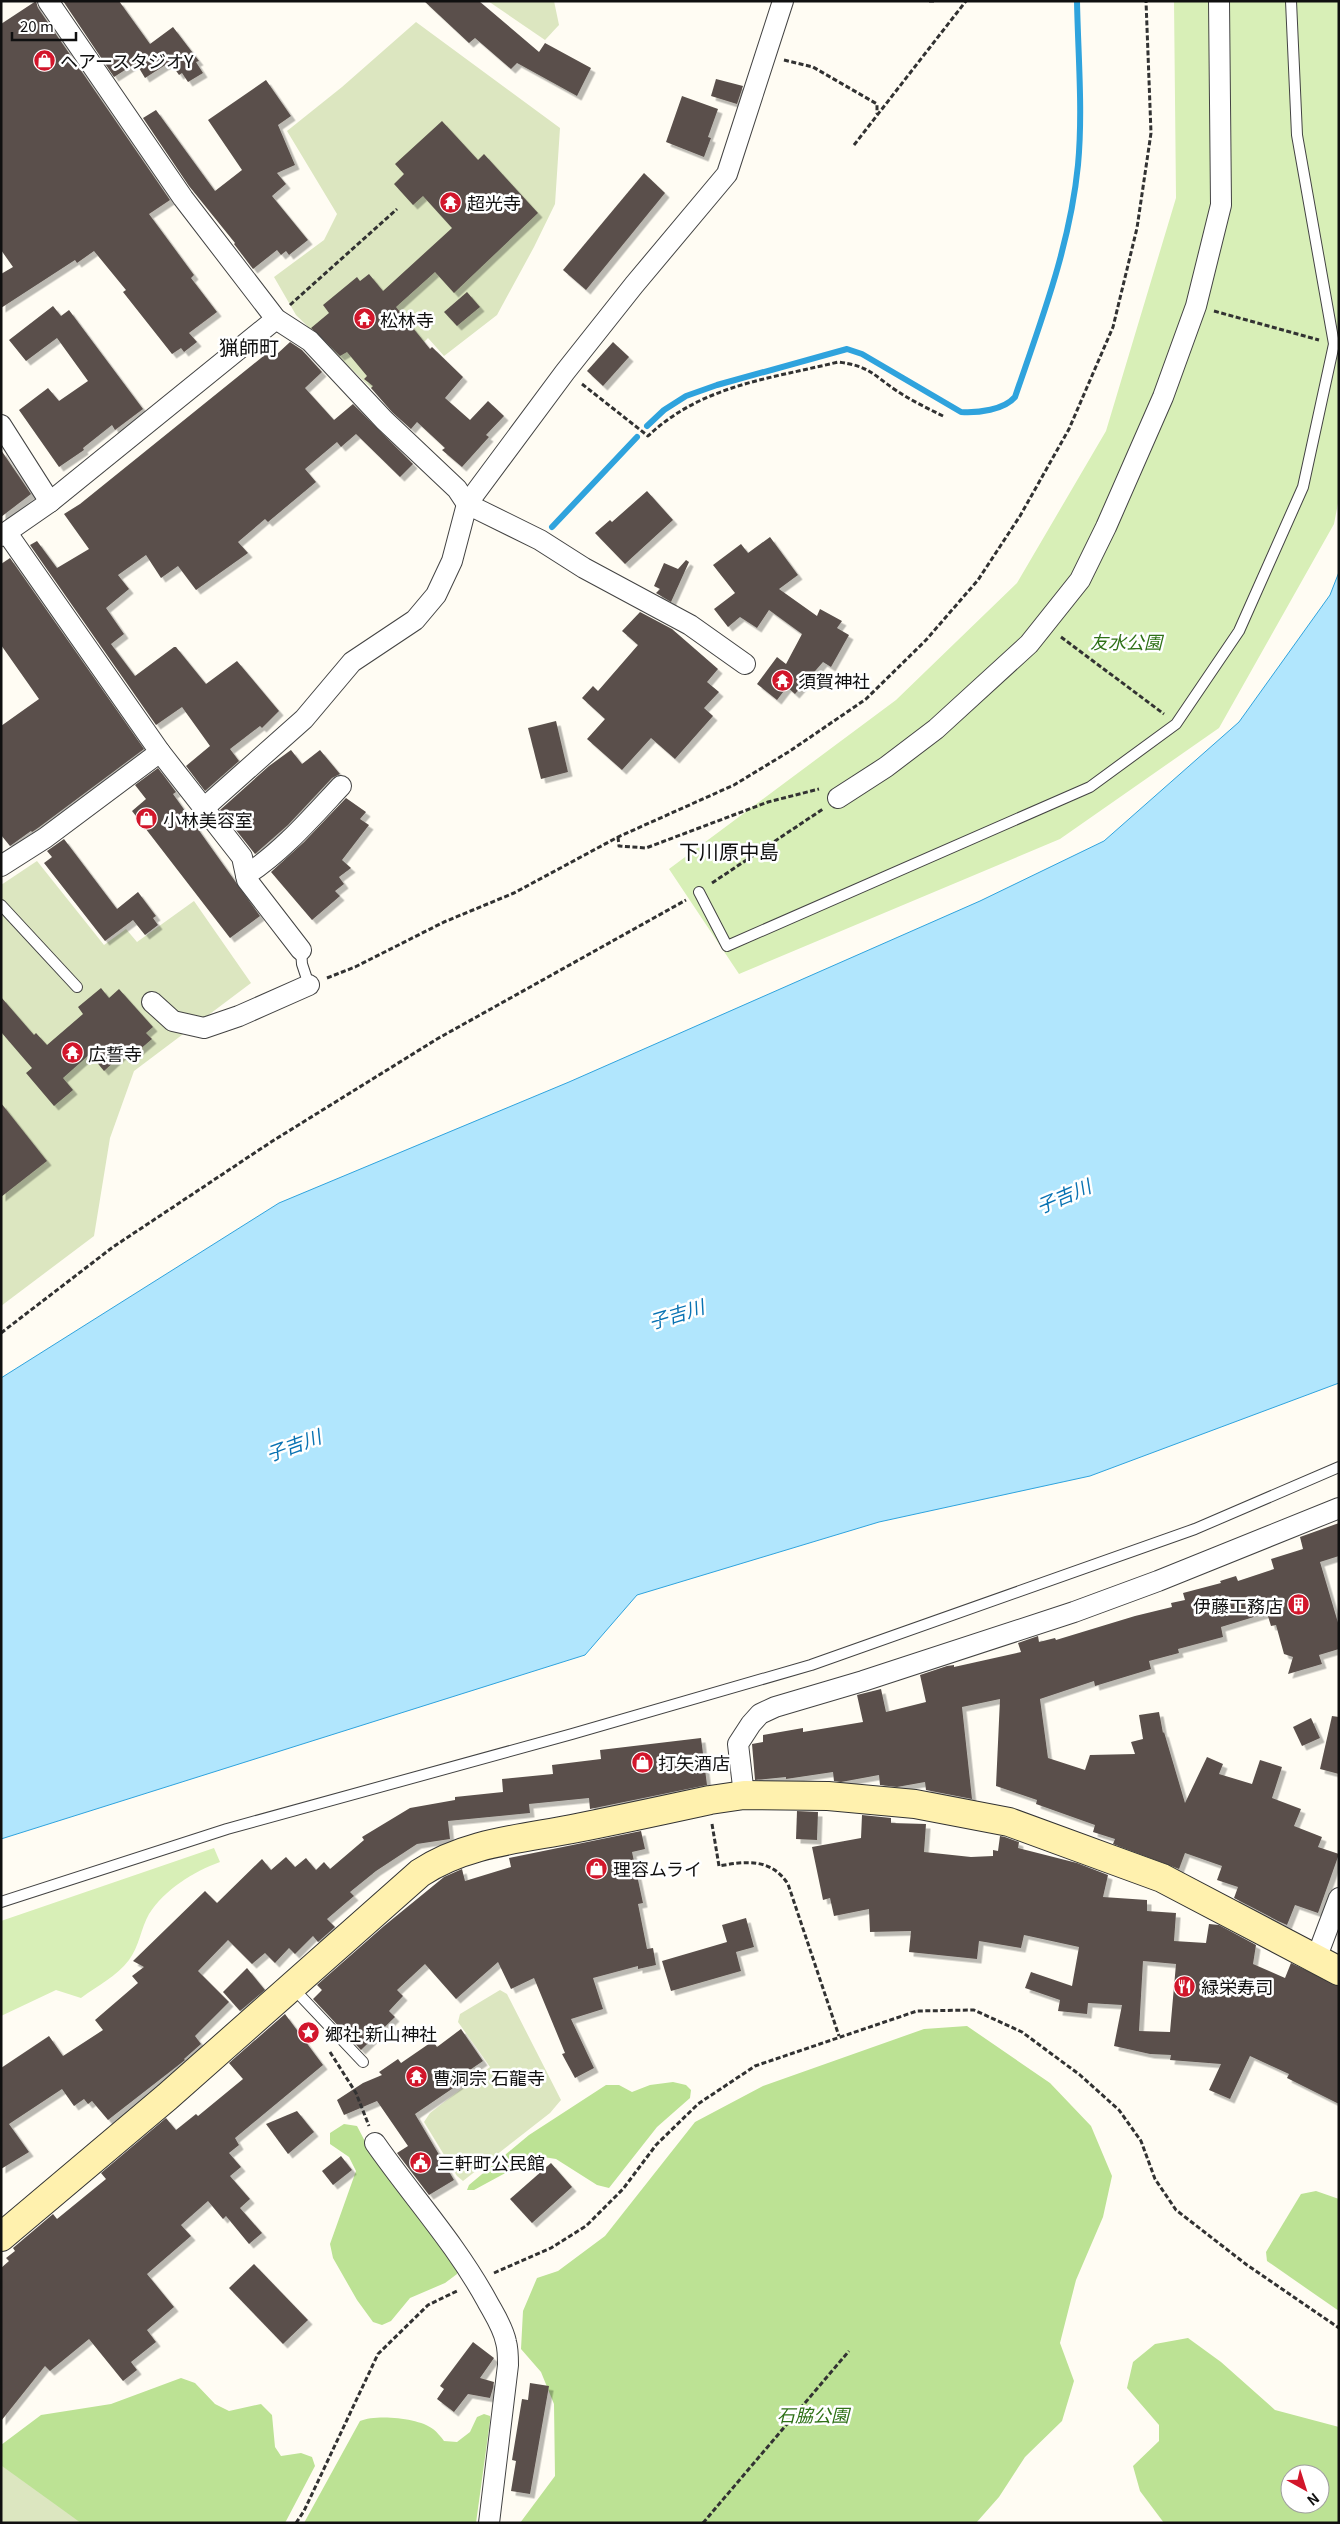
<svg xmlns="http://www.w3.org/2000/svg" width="1340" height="2524" viewBox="0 0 1340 2524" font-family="Georgia,'Noto Sans JP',serif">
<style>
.green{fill:#d8efb7}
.forest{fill:#bce294;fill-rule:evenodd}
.cemetery{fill:#dce6c0}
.water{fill:#b1e6fd;stroke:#2fa3dd}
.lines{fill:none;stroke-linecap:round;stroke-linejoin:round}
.stream{stroke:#2fa3dd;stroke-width:6}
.building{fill:#5a504b;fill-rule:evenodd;filter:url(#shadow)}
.lane-casing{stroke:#434343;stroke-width:12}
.street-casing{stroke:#434343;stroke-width:22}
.secondary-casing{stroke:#323232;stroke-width:30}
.path{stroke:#323232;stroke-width:3;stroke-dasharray:5 2.5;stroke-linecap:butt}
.lane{stroke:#fff;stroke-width:10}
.street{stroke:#fff;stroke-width:20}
.secondary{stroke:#fff1ae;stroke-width:28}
.labels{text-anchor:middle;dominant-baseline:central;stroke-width:5;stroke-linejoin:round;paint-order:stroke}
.poi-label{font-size:18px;fill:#101010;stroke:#fff;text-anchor:start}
.park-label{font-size:18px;font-style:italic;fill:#2f7117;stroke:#fff}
.water-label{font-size:19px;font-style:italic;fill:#0973b3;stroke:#fff}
.quarter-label{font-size:20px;fill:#101010;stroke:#fff}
</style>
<defs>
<filter id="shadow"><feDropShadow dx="4.5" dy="4.5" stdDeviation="0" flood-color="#0004"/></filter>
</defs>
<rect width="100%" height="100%" fill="#fffcf3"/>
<!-- green -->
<g class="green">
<polygon points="1174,1 1339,1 1339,498 1334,524 1219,728 1060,839 739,974 669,869 896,700 1017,583 1106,431 1176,198"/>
<path d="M 214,1848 L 220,1862 C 193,1872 165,1889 149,1914 C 141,1928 139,1947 129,1960 C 117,1976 97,1986 81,1998 L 56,1990 L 1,2016 L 1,1921 Z"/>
</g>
<!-- forest -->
<g class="forest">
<polygon points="967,2026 1050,2083 1091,2126 1112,2176 1103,2217 1076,2280 1060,2343 1074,2381 1062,2421 1025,2457 999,2497 976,2523 520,2523 555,2476 554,2404 541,2372 521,2349 523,2311 537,2278 558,2271 605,2236 695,2122 763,2086 924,2029"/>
<polygon points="673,2082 686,2085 691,2090 690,2098 657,2127 609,2188 597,2185 556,2159 537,2156 474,2190 467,2190 469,2185 529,2135 606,2085 619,2085 632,2092 650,2085"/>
<polygon points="344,2124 357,2126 369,2149 459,2266 457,2274 445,2283 410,2298 391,2321 382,2325 373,2322 357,2300 333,2258 330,2244 356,2171 349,2157 330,2144 330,2133"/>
<polygon points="1316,2191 1339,2199 1339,2311 1267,2261 1266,2252 1301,2194"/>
<path d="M 1188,2338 L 1221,2362 L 1275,2410 L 1339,2427 L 1339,2523 L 1164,2523 L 1140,2491 L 1133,2466 L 1159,2441 L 1159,2425 L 1127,2388 L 1133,2362 L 1155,2344 ZM 1290,2474 L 1320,2474 L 1320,2504 L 1290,2504 Z"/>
<polygon points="181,2378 195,2383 215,2404 229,2411 261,2404 272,2415 275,2447 281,2456 301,2453 312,2457 315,2466 285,2523 50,2523 1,2500 1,2445 41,2415 111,2404"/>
<path d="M 484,2414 L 490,2416 L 490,2421 L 476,2523 L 304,2523 L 360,2421 C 377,2414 419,2418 433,2429 C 437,2432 441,2437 444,2441 L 457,2442 L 470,2432 L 477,2417 Z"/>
</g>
<!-- cemetery -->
<g class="cemetery">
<polygon points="488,1 554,1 559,25 545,40"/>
<polygon points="416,22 560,128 555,204 534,247 497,315 444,356 428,338 375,392 296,315 274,277 324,240 337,214 287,131 342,87"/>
<polygon points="37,861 104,945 126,929 137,942 194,901 251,983 134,1071 110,1138 94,1236 1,1306 1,885"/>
<polygon points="500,1990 507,1994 561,2100 550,2113 463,2181 457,2176 424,2122 430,2113 490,2067 458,2022 460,2014"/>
<polygon points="2,2466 81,2523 1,2523"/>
</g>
<!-- water -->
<polygon class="water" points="1339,572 1339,1383 1090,1476 879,1522 637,1595 585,1655 1,1839 1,1378 279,1203 569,1082 980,901 1104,841 1239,722 1330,595"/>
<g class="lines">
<!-- stream -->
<g class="stream">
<path d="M 647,426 L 664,410 L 686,396 L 717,385 L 847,349 L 862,354 L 961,412 C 978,413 1004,410 1015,397 C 1041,321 1070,246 1078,165 C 1083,111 1078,55 1077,1"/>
<polyline points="552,527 637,437"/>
</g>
</g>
<!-- building -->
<g class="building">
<polygon points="36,1 38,8 170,200 149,214 194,275 191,278 217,312 189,333 197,342 184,352 181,348 172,354 123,292 126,290 94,251 77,263 75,260 1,308 1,274 13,267 1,250 1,24"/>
<polygon points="63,1 119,1 150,44 173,27 199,61 196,62 203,73 188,82 182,73 179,75 170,62 145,78 136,63 114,77"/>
<polygon points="424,1 479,1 539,52 545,43 591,68 577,96 517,63 511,69 475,38 469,43"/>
<polygon points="716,79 743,86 737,104 711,96"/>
<polygon points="266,80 291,116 278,125 295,165 277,173 286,184 272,196 308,240 289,255 286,251 281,255 277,250 253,269 234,244 235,243 189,186 143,118 156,110 215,191 242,170 208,120"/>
<polygon points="682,96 718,109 708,137 711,138 704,157 666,142"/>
<polygon points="442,121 478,160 484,154 538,213 454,293 435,272 396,307 430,349 432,347 463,377 445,398 470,420 488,401 504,416 486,435 489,437 462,467 442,450 445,448 417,422 411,429 392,412 371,388 373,386 364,379 367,376 347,352 340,356 311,328 329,313 323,305 357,277 360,281 369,274 383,291 452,228 423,196 413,205 394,184 404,174 395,164"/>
<polygon points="644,173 665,193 586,290 563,270"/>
<polygon points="467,292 480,307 457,326 444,312"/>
<polygon points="53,306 61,316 69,310 143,409 115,430 112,425 83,448 84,450 59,467 19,410 48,388 59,401 88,381 57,338 26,361 9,340"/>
<polygon points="290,342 302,350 322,372 305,388 334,420 353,404 413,464 400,477 356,434 341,447 337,442 305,469 316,482 268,522 265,519 238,542 248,553 196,590 178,566 161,578 146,555 118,575 129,589 106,608 124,634 111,644 135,676 174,647 176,647 206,684 237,661 279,711 262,728 260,726 230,749 239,761 205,791 186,766 210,746 182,707 156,725 30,545 37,541 57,568 89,549 64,514 80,504 271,350 276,355"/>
<polygon points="613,342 629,357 603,386 587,371"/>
<polygon points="1,450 31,494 1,517"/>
<polygon points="647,491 673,520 625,564 595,533 610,520 612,522"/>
<polygon points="770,537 798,575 779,589 817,616 820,609 842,621 837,628 849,635 831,667 823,662 795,694 787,687 777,700 757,684 777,657 786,664 802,634 769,610 757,628 740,617 728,627 714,609 735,593 713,565 741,544 748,553"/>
<polygon points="10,558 144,749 38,828 32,832 31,831 10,846 1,835 1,726 39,699 1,645 1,564"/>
<polygon points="686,560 689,562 671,602 656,593 660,589 654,586 664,563 678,569"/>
<polygon points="640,612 672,629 718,669 707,682 719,692 704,708 713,716 675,759 651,738 622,770 587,739 605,719 582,698 593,686 598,691 638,645 622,631"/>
<polygon points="556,721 568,772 541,779 528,728"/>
<polygon points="291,750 302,764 320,750 340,774 332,778 288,825 255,854 220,810 269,766"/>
<polygon points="158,768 176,792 173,794 260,916 230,938 132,811 146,799 135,785"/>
<polygon points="346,798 366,812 360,819 369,825 342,860 351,868 339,877 344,884 335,891 340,896 312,920 271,872 304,842"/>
<polygon points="64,839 117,909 138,892 156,916 153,918 158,925 145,935 133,920 105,941 44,863 52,857 47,851"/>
<polygon points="101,988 109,998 119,989 153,1027 146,1033 152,1039 131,1057 126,1051 104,1071 90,1054 63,1078 73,1090 54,1106 26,1073 32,1068 1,1032 1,997 34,1035 36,1033 47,1045 83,1014 78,1007"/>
<polygon points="1,1103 47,1161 1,1197"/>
<polygon points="1339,1523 1339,1556 1320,1562 1339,1626 1339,1649 1319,1655 1322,1664 1288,1674 1293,1657 1284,1654 1276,1625 1271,1626 1267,1613 1221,1627 1223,1637 1178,1649 1179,1653 1149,1661 1151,1669 1095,1686 1094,1681 1040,1699 1048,1758 1085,1770 1090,1755 1135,1754 1131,1742 1143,1739 1139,1715 1159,1712 1163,1733 1164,1732 1185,1803 1207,1757 1223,1764 1219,1774 1252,1784 1260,1760 1282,1767 1272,1798 1301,1809 1294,1826 1322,1837 1318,1847 1339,1854 1318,1913 1295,1905 1287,1925 1278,1921 1234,1898 1238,1887 1217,1880 1222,1866 1185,1853 1179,1869 1113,1844 1115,1839 1093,1832 1095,1825 1036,1804 1037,1800 996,1786 1000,1699 962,1707 972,1799 926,1790 925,1782 897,1787 880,1785 879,1775 841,1782 834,1781 833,1772 786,1779 786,1777 755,1780 752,1744 763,1742 763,1735 803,1728 803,1732 863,1722 857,1695 881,1689 886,1712 926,1702 920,1675 947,1666 954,1665 954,1667 1021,1652 1018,1643 1038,1636 1039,1642 1055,1638 1056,1640 1135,1616 1172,1607 1171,1603 1185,1600 1183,1593 1221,1583 1220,1581 1236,1576 1238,1581 1274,1569 1271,1559 1303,1549 1300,1537"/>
<polygon points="1332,1716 1339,1717 1339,1774 1320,1769"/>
<polygon points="1311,1718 1320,1738 1302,1746 1293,1727"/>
<polygon points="701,1738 707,1785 590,1809 589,1798 529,1804 530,1813 448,1821 450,1839 417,1844 376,1871 350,1892 354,1896 327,1919 335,1927 318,1942 313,1936 295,1954 289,1948 275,1963 265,1953 252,1964 228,1940 198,1971 229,2002 195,2036 201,2044 184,2059 185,2060 108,2120 92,2101 88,2104 84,2099 74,2106 62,2089 9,2124 29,2152 1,2169 1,2068 49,2036 63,2056 103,2030 95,2020 138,1983 132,1976 144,1967 133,1961 205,1891 217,1903 262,1859 271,1870 286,1857 295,1867 306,1858 316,1870 324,1862 330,1869 364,1840 362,1837 410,1808 455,1800 455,1797 503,1792 502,1779 553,1774 552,1765 601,1759 600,1750"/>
<polygon points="797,1811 818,1812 817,1840 796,1839"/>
<path d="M 862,1815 L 891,1818 L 891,1823 L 926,1824 L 924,1852 L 971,1857 L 993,1856 L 993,1850 L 998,1851 L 1000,1836 L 1005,1837 L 1019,1842 L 1018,1848 L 1077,1863 L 1108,1875 L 1103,1897 L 1147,1900 L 1147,1911 L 1176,1913 L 1174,1941 L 1206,1943 L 1209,1924 L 1219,1925 L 1256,1945 L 1253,1964 L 1285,1978 L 1291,1963 L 1339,1986 L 1339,2104 L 1287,2078 L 1289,2074 L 1250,2056 L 1230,2099 L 1209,2090 L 1221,2064 L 1170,2060 L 1171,2055 L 1150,2054 L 1114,2046 L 1122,2005 L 1088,2003 L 1087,2014 L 1058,2011 L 1060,2000 L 1025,1988 L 1031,1972 L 1072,1986 L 1079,1947 L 1024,1935 L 1021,1948 L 979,1941 L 977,1959 L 909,1952 L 911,1931 L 870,1932 L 869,1909 L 834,1916 L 830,1898 L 823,1900 L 812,1847 L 861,1838 ZM 1143,1961 L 1176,1964 L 1170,2032 L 1139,2031 Z"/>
<polygon points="641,1831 645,1849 632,1852 643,1903 638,1904 647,1949 653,1948 656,1965 638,1969 638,1966 593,1978 603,2009 571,2019 594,2068 575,2078 562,2054 565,2053 534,1978 511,1989 498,1962 456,1999 425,1964 397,1990 403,1996 389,2011 395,2017 361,2050 313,1999 322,1990 317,1985 384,1926 444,1877 462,1869 465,1881 511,1867 509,1858"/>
<polygon points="746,1918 754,1947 736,1952 741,1971 671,1991 662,1961 727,1942 722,1925"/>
<polygon points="247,1968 265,1990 240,2011 223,1992"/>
<polygon points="285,2014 323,2065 235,2138 239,2145 229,2153 241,2167 230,2176 250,2199 240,2208 262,2233 249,2244 226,2216 223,2219 208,2201 181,2225 191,2236 147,2274 174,2307 147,2330 156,2342 131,2362 137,2370 123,2381 89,2339 50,2371 45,2366 1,2421 1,2268 9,2261 6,2258 15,2251 13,2248 53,2214 57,2219 106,2179 101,2173 166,2118 176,2130 196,2114 198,2116 243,2079 229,2063"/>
<polygon points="461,2029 483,2061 461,2076 465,2080 415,2114 454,2180 429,2195 397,2153 408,2146 377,2101 344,2115 337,2100 363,2083 382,2075 379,2072 398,2059 401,2063 433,2041 437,2047"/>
<polygon points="297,2111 314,2132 288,2154 266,2124"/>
<polygon points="341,2156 352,2170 333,2185 322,2171"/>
<polygon points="551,2163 572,2187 532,2223 510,2199"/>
<polygon points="254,2264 308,2320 283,2344 229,2288"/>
<polygon points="473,2342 494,2358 480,2378 494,2382 493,2388 490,2398 468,2394 454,2412 437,2399 444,2389 440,2386"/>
<polygon points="530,2383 549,2386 530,2494 511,2491 516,2461 512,2460 522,2399 528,2400"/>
</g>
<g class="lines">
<defs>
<g id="lane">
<polyline points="699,892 727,946 1090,787 1176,724 1239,631 1303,487 1334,344 1297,135 1291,1"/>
<polyline points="1,905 77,987"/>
<polyline points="301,950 302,964 309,985"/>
<polyline points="1,1902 227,1829 572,1734 811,1665 1195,1529 1339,1467"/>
<polyline points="293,1988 363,2062"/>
</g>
<g id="street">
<polyline points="48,1 183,198 276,319 310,341 384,420 457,489 467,504 540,540 584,568 690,625 745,664"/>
<polyline points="1,425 50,502"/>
<polyline points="7,533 160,752 242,857 247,880 301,950"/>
<polyline points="1,536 50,502 276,319"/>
<polyline points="838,798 886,767 936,729 1029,644 1080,580 1106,527 1163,397 1196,306 1221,205 1219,1"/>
<polyline points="204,808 304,719 352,662 415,620 436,595 452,561 467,504 565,372 634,285 727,174 783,1"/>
<polyline points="1,866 45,838 160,752"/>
<path d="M 246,875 C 282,852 312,817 341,786"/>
<polyline points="152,1002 173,1021 204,1028 239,1016 309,985"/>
<polyline points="744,1795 738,1744 751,1724 760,1714 775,1707 863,1681 1074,1612 1158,1581 1339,1508"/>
<polyline points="1316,1959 1339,1898"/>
<path d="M 375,2143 C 412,2196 456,2244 487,2301 C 494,2314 503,2327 506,2342 C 508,2349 508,2358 508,2365 L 489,2523"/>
</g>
<path id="secondary" d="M 1,2237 L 167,2097 L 420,1873 C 465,1843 520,1839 572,1829 C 618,1820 664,1810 710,1800 L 744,1795 L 828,1796 L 915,1804 L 1009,1822 L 1162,1878 L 1339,1971"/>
</defs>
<!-- lane casing -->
<use href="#lane" class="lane-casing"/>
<!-- street casing -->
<use href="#street" class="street-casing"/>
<!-- secondary casing -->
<use href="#secondary" class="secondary-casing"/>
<!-- path -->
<g class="path">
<polyline points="929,1 935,1"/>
<polyline points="784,60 813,67 877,104 877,114"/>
<polyline points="854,145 966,1"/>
<polyline points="290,305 397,209"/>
<polyline points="1214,311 1319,340"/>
<path d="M 582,384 L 648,436 C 702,385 769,379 838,362 C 870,366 873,375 897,391 C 912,401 929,409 945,417"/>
<polyline points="1061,637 1164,714"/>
<polyline points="618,837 619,846 646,848 768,802 819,789"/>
<polyline points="712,883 823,809"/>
<polyline points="327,978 355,967 444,922 514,893 618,837 734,785 790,751 866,699 926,640 978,580 1020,516 1069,429 1113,327 1137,228 1151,133 1146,1"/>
<polyline points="1,1333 113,1247 271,1142 437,1039 686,900"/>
<path d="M 712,1824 L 719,1866 C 746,1861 771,1858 788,1884 L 839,2036"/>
<polyline points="330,2052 356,2093 369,2126"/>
<polyline points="494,2273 551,2248 586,2226 623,2189 656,2145 698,2104 755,2066 917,2011 974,2010 1022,2032 1080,2075 1119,2110 1141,2141 1155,2179 1176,2210 1247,2265 1339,2328"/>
<polyline points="296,2523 304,2511 378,2354 428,2305 459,2290"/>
<polyline points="703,2523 849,2351"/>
</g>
<!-- lane -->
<use href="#lane" class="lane"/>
<!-- street -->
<use href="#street" class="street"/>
<!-- secondary -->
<use href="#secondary" class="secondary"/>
</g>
<!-- icons -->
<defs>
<symbol id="shop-disc" viewBox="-11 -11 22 22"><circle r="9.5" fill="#d2162b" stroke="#fff"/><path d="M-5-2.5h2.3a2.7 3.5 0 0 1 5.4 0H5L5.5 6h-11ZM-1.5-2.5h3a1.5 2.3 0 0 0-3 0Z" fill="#fff"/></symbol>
<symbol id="temple-disc" viewBox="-11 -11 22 22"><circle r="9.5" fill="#d2162b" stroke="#fff"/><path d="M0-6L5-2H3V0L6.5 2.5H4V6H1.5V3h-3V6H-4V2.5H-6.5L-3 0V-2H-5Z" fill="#fff"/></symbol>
<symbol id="building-disc" viewBox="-11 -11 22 22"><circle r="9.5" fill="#d2162b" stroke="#fff"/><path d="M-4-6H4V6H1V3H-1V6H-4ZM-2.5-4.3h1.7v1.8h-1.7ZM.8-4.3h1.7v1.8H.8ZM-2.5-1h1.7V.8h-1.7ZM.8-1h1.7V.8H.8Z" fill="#fff"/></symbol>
<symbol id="restaurant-disc" viewBox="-11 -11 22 22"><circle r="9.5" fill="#d2162b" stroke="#fff"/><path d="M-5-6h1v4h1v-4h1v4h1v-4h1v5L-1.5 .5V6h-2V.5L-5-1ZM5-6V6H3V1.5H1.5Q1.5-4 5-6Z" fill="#fff"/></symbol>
<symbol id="sight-disc" viewBox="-11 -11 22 22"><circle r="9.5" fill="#d2162b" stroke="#fff"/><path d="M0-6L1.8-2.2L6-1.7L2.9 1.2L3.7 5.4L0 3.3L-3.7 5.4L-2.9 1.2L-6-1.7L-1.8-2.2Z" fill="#fff"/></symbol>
<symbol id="civic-disc" viewBox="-11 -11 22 22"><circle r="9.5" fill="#d2162b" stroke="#fff"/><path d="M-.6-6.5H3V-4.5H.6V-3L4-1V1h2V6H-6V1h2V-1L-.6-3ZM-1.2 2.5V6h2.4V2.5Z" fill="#fff"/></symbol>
</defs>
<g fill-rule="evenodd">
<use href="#shop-disc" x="32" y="48" width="25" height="25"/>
<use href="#temple-disc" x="438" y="190" width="25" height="25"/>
<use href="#temple-disc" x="352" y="306" width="25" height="25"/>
<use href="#temple-disc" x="770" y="668" width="25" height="25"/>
<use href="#shop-disc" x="134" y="806" width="25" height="25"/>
<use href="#temple-disc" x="60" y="1040" width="25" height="25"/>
<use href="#building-disc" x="1286" y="1592" width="25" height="25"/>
<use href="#shop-disc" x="630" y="1750" width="25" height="25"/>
<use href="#shop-disc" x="584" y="1856" width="25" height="25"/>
<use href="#restaurant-disc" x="1172" y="1974" width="25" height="25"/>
<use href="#sight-disc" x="296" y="2020" width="25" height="25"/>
<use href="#temple-disc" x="404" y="2064" width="25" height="25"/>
<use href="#civic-disc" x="408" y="2150" width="25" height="25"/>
</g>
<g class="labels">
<!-- poi labels -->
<g class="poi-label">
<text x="60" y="60">ヘアースタジオY</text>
<text x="467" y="202">超光寺</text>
<text x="380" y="319">松林寺</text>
<text x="798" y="680">須賀神社</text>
<text x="163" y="819">小林美容室</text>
<text x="88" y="1053">広誓寺</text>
<text x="1283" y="1605" text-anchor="end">伊藤工務店</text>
<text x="658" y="1762">打矢酒店</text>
<text x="613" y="1868">理容ムライ</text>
<text x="1201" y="1986">緑栄寿司</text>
<text x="325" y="2033">郷社 新山神社</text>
<text x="433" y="2077">曹洞宗 石龍寺</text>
<text x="437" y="2162">三軒町公民館</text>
</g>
<!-- park labels -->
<g class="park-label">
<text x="1126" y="641">友水公園</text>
<text x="813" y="2414">石脇公園</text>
</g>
<!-- water labels -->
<g class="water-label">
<text transform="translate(1063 1195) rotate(-23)">子吉川</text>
<text transform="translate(676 1313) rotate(-17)">子吉川</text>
<text transform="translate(293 1444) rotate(-20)">子吉川</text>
</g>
<!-- quarter labels -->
<g class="quarter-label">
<text x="249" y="346">猟師町</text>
<text x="729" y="850">下川原中島</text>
</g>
</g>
<!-- border -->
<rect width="1340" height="2524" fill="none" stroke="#101010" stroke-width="5"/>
<!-- north arrow -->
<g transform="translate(1305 2489) rotate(141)"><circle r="24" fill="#ffffff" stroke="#9f9f9f"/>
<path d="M0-4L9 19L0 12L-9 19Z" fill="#d2162b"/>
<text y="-8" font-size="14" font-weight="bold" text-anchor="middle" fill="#101010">N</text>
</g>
<!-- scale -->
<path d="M12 32v8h64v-8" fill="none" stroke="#101010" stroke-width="2.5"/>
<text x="20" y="32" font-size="15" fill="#101010" stroke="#ffffff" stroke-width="4" paint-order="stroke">20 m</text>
</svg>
